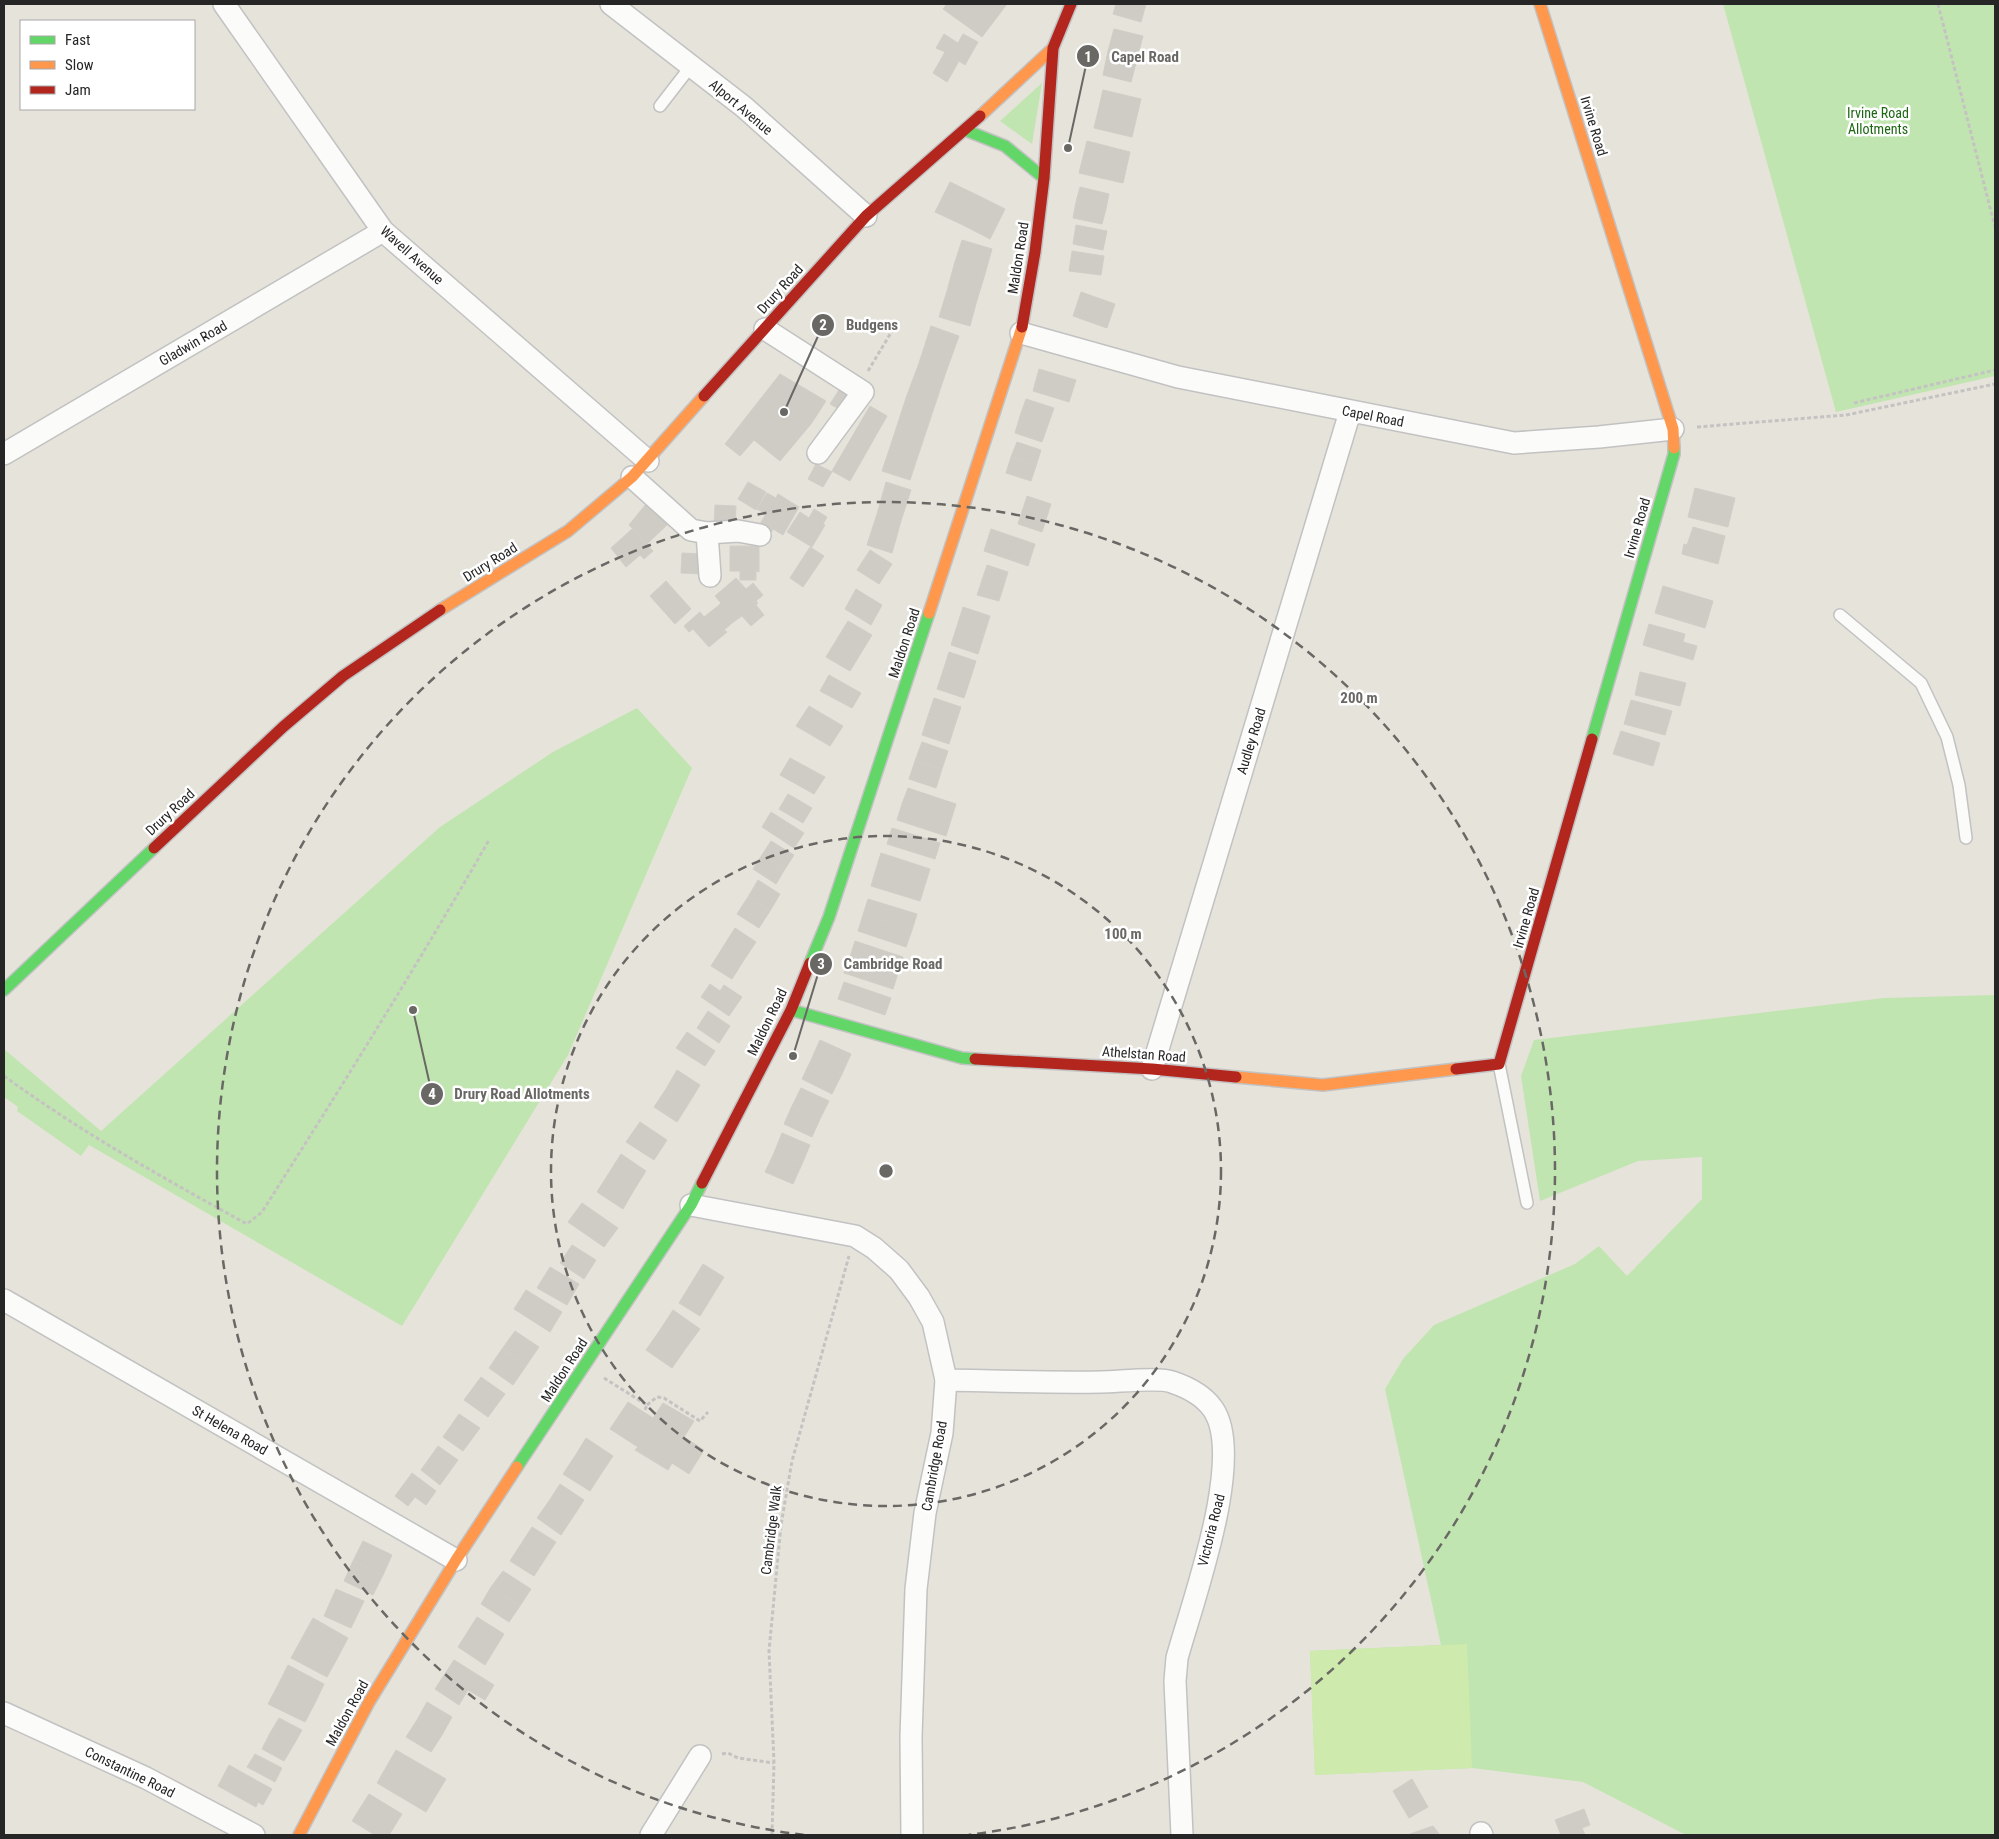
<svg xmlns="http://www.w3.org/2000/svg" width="1999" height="1839" viewBox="0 0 1999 1839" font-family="'Roboto Condensed',sans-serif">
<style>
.green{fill:#c1e5b0}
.pitch{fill:#ceeaad}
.building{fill:#cfccc6;stroke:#d1cec7}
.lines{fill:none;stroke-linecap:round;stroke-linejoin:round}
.lane-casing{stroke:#c2c2c2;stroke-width:14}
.street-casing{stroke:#c2c2c2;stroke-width:24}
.fast-casing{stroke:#c2c2c2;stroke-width:14}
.slow-casing{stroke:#c2c2c2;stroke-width:14}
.jam-casing{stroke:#c2c2c2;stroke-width:14}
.path{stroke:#c4c3c2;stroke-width:3;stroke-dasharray:4 2.5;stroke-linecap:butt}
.lane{stroke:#fbfbfa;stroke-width:11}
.street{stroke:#fbfbfa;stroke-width:21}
.fast{stroke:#63d668;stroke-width:11}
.slow{stroke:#ff974d;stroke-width:11}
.jam{stroke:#b3261e;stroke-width:11}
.ring{fill:none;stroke:#696865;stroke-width:2.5;stroke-dasharray:9 6}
.labels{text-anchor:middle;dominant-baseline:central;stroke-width:5;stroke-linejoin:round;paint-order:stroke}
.street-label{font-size:14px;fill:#262626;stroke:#fff}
.park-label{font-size:14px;fill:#1d6713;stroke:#fff}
.centre{fill:#696865;stroke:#fff;stroke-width:2.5}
.ring-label{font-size:15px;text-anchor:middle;font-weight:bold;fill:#696865;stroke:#fff;stroke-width:5;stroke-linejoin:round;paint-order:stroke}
.leader{fill:none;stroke:#696865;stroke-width:2}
.callout-dot{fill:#696865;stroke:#fff;stroke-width:2}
.mark-label{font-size:15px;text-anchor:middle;font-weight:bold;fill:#fff}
.callout-label{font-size:15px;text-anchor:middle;font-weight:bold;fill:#696865;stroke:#fff;stroke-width:5;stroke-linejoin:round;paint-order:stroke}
</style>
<rect width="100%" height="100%" fill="#e6e3db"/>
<!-- green -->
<g class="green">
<polygon points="1723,4 1995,4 1995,376 1836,412"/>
<polygon points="1042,83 1032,144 1000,121"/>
<polygon points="637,708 692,768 568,1055 402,1326 89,1145 81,1156 17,1111 18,1107 4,1097 4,1049 101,1131 440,827 553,752"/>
<polygon points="1995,995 1995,1835 1686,1835 1583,1782 1472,1768 1315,1775 1310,1651 1441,1645 1385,1389 1403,1359 1434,1325 1575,1264 1599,1246 1627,1276 1702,1199 1702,1157 1638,1161 1540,1201 1521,1076 1534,1040 1884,998"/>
</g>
<!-- pitch -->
<polygon class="pitch" points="1467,1644 1472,1768 1315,1775 1310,1651"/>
<!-- building -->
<g class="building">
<polygon points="947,4 1007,4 982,37 943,9"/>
<polygon points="1116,4 1146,4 1141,22 1113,14"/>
<polygon points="1114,29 1143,36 1137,59 1108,51"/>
<polygon points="944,34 958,43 963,34 978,42 965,65 959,61 947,82 933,73 945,52 936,48"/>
<polygon points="1108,51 1137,59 1131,82 1103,75"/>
<polygon points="1103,90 1141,99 1132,137 1094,128"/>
<polygon points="1087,141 1130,152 1123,183 1079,173"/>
<polygon points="950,182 977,195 963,225 935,212"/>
<polygon points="1080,187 1109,194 1106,209 1076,202"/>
<polygon points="977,195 1005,209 990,239 963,225"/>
<polygon points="1076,202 1106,209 1102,224 1073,218"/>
<polygon points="1076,225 1107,231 1103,250 1073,244"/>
<polygon points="962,240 992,249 985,274 954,265"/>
<polygon points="1072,251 1104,256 1101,275 1069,271"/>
<polygon points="954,265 985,274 977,300 947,291"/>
<polygon points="947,291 977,300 970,326 939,317"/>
<polygon points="1081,292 1115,304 1107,328 1073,316"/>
<polygon points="931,326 959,336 946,372 919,363"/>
<polygon points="919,363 946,372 934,408 906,398"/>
<polygon points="1039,369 1076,380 1069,402 1033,391"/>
<polygon points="780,374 826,401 811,424 780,461 754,440 740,456 725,444"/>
<polygon points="839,390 851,397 843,411 830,404"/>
<polygon points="906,398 934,408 922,444 894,435"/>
<polygon points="1026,399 1054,408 1048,425 1020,416"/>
<polygon points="870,406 887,416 850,481 832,471"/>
<polygon points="1020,416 1048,425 1042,442 1015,433"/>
<polygon points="894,435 922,444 910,480 882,471"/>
<polygon points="1017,442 1041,450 1036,466 1011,457"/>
<polygon points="1011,457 1036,466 1031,481 1006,473"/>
<polygon points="816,464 832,472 823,487 808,479"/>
<polygon points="748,482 766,492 756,510 738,499"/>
<polygon points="886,482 911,490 901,521 877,514"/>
<polygon points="1695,488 1735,498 1728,527 1688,517"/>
<polygon points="767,493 776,498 778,494 799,507 783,535 773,529 769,536 757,529 766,514 757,509"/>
<polygon points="1027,496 1051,504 1042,532 1018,524"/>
<polygon points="646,504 649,507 651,505 669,523 647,544 629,525"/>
<polygon points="715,505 736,506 735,527 714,526"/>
<polygon points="814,509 827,517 823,524 825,525 812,547 787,532 800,512 809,518"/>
<polygon points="877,514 901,521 892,553 867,545"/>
<polygon points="1693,527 1725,536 1718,564 1682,554 1684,544 1687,545"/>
<polygon points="632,529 653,551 644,559 640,555 626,567 611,548"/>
<polygon points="991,529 1035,544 1028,566 984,551"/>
<polygon points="730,546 759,546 759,572 756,571 756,580 740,580 740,571 730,571"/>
<polygon points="810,547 824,556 803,587 790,578"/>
<polygon points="870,550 892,564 879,584 857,570"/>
<polygon points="682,553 703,554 702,574 681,573"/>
<polygon points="987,565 1008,572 999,601 977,595"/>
<polygon points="736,578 746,589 753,583 763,595 756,601 758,603 756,605 764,615 751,626 742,616 732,623 718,606 721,603 715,596"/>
<polygon points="666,581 691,609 675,624 650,596"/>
<polygon points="1663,586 1713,601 1705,628 1655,613"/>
<polygon points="856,589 882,605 871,625 845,609"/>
<polygon points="718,606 732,623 724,630 727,632 709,647 693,629 689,632 684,626 700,612 704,617"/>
<polygon points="963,607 990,616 984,635 957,626"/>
<polygon points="848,621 872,635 861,653 837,639"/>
<polygon points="1649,624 1685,634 1683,642 1697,646 1693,660 1643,645"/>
<polygon points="957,626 984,635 978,654 951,645"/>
<polygon points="837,639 861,653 850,671 826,657"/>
<polygon points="949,652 976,661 970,680 943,671"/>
<polygon points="943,671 970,680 964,698 937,689"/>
<polygon points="1640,672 1686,683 1680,706 1635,695"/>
<polygon points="829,675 861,693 852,708 820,691"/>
<polygon points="934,698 961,707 955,725 928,716"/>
<polygon points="1631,700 1672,711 1665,735 1624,724"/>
<polygon points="809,706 843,726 830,746 796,726"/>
<polygon points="928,716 955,725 949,744 922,735"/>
<polygon points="1621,731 1660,743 1653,766 1613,754"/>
<polygon points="922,742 948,751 942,769 915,761"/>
<polygon points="790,758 825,777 814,794 780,775"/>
<polygon points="915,761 942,769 936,788 909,779"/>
<polygon points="908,788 956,804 951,820 902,804"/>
<polygon points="788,794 812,808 803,823 779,809"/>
<polygon points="902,804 951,820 946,836 897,820"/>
<polygon points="771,812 804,833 794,848 762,827"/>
<polygon points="892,828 940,843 935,859 887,844"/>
<polygon points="771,841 794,855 785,869 762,855"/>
<polygon points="881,853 930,869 925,885 876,869"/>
<polygon points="762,855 785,869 776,884 753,869"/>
<polygon points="876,869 925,885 920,901 871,886"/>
<polygon points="758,880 780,894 770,911 748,897"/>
<polygon points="748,897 770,911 759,928 737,914"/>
<polygon points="868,899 917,914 912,930 863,915"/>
<polygon points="863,915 912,930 906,947 858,931"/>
<polygon points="735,928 756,942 744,960 723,947"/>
<polygon points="855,941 903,957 898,973 850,957"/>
<polygon points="723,947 744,960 732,979 711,966"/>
<polygon points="850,957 898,973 893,989 844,973"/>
<polygon points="844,982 891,998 885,1015 838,999"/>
<polygon points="710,984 720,991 724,985 742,997 729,1016 701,997"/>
<polygon points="708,1011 730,1026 719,1043 697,1028"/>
<polygon points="687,1032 715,1051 705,1066 676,1048"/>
<polygon points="820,1040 851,1054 842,1074 811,1060"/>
<polygon points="811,1060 842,1074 832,1094 802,1079"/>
<polygon points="677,1070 700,1085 689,1103 666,1089"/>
<polygon points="801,1088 829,1101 820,1119 792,1106"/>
<polygon points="666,1089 689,1103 677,1122 654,1107"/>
<polygon points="792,1106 820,1119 812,1137 784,1124"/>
<polygon points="640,1122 667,1140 654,1160 626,1142"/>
<polygon points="782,1133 810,1145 802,1164 774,1153"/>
<polygon points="774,1153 802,1164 793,1184 765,1172"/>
<polygon points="621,1154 646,1171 634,1190 609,1173"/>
<polygon points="609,1173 634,1190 623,1209 597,1192"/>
<polygon points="582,1203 618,1228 604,1247 568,1222"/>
<polygon points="572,1245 596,1260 584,1279 560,1263"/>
<polygon points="703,1264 724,1277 700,1316 679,1303"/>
<polygon points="550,1267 579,1284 567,1305 537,1288"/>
<polygon points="526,1290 562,1312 550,1332 514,1309"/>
<polygon points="673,1310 700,1329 686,1348 660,1330"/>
<polygon points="660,1330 686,1348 672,1368 646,1350"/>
<polygon points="515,1331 539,1347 526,1366 502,1349"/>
<polygon points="502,1349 526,1366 513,1385 489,1368"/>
<polygon points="481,1377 505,1394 488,1417 464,1400"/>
<polygon points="628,1402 653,1418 663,1403 694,1421 684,1437 704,1450 689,1474 672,1463 668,1470 635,1450 638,1447 610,1429"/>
<polygon points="459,1414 480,1428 463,1451 443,1437"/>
<polygon points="586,1438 613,1456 601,1474 575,1456"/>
<polygon points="438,1446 458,1460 440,1485 421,1470"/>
<polygon points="575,1456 601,1474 590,1491 563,1474"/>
<polygon points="412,1473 436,1491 426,1505 415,1497 408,1506 395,1496"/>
<polygon points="560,1484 584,1500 573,1517 549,1501"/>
<polygon points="549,1501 573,1517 561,1535 537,1518"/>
<polygon points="532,1527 556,1542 545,1559 521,1544"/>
<polygon points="363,1541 392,1555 383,1575 353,1561"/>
<polygon points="521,1544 545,1559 534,1576 510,1561"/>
<polygon points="353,1561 383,1575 373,1595 344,1581"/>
<polygon points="503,1571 531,1589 520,1606 491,1587"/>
<polygon points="491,1587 520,1606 509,1622 481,1604"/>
<polygon points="336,1589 364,1601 351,1628 324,1616"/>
<polygon points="477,1617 504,1634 485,1665 458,1647"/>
<polygon points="313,1618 348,1638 338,1657 302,1638"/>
<polygon points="302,1638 338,1657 327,1677 291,1658"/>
<polygon points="454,1660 494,1685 485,1700 468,1690 459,1705 435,1689"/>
<polygon points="288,1665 324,1684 315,1703 278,1685"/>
<polygon points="278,1685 315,1703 305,1722 268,1704"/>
<polygon points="427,1702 452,1717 442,1735 417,1720"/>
<polygon points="279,1718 302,1730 293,1746 270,1733"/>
<polygon points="417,1720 442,1735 431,1752 406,1737"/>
<polygon points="270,1733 293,1746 284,1761 262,1749"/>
<polygon points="396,1750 446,1779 426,1812 377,1783"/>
<polygon points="255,1754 282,1768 275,1782 247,1767"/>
<polygon points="229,1765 272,1789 263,1805 258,1802 256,1807 218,1786"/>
<polygon points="1412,1779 1428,1807 1409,1818 1393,1791"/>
<polygon points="369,1794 402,1814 389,1835 375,1835 352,1821"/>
<polygon points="1584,1809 1590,1825 1582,1828 1585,1835 1561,1835 1555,1820"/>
<polygon points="1433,1826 1440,1835 1407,1835"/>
</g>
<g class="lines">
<defs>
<g id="lane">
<polyline points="660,106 691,66"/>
<polyline points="1840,615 1921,683 1947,737 1959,785 1966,838"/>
<polyline points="1499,1064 1527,1203"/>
</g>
<g id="street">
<polyline points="224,4 383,231 648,461"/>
<polyline points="611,4 744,107 866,216"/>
<polyline points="765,329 863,392 818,453"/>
<polyline points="1021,333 1178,377 1514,443 1599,437 1673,429"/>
<polyline points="4,454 383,231"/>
<polyline points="632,477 691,530 707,533 738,531 760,535"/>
<polyline points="707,533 710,576"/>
<polyline points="1152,1069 1350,412"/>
<polyline points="691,1205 855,1236 874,1248 899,1270 919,1297 933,1322 946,1380 942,1433 925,1513 916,1589 911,1737 912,1835"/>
<polyline points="4,1300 456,1560"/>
<path d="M 946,1380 C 997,1381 1049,1383 1101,1382 C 1117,1382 1159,1377 1172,1382 C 1187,1387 1204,1396 1213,1409 C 1246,1457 1192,1603 1177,1658 L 1175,1681 L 1182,1835"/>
<polyline points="4,1713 146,1778 254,1835"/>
<polyline points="1481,1833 1482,1835"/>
<polyline points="651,1835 700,1756"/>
</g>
<g id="fast">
<polyline points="965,130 1005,146 1044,178"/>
<polyline points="1592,739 1674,454 1674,448"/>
<polyline points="810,963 829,917 929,613"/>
<polyline points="4,990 154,848"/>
<polyline points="791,1010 962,1058 975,1059"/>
<polyline points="517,1467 691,1205 702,1183"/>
</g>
<g id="slow">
<polyline points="1540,4 1673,429 1674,448"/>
<polyline points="980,116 1053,48"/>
<polyline points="440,610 568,531 632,477 704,396"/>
<polyline points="929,613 1022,327"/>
<polyline points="1236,1077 1323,1085 1456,1069"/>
<polyline points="299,1835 369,1702 456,1560 517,1467"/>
</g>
<g id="jam">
<polyline points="1022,327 1035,252 1044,178 1053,48 1071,4"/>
<polyline points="704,396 866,216 980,116"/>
<polyline points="154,848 283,727 343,676 440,610"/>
<polyline points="975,1059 1152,1069 1236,1077"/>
<polyline points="1456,1069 1499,1064 1592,739"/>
<polyline points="702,1183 791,1010 810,963"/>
</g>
</defs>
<!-- lane casing -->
<use href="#lane" class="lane-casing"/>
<!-- street casing -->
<use href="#street" class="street-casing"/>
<!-- fast casing -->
<use href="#fast" class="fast-casing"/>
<!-- slow casing -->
<use href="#slow" class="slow-casing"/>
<!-- jam casing -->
<use href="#jam" class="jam-casing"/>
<!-- path -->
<g class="path">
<polyline points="1938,4 1995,227"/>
<polyline points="868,371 892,331 881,323"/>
<polyline points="1854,403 1995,370"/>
<polyline points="1697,427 1846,415 1995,384"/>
<path d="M 4,1076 C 81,1132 163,1178 247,1224 L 262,1212 C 340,1089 417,966 489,840"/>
<polyline points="604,1378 647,1405 644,1412"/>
<polyline points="647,1405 657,1397 664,1398 700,1421 708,1412"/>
<polyline points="722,1754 728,1753 738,1758 774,1763"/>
<polyline points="772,1835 774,1763 769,1651 781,1525 792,1461 849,1256"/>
</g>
<!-- lane -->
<use href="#lane" class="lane"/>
<!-- street -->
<use href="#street" class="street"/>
<!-- fast -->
<use href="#fast" class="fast"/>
<!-- slow -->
<use href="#slow" class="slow"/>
<!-- jam -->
<use href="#jam" class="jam"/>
</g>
<!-- distance rings -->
<g class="ring">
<circle cx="886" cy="1171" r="335"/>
<path d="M804 1835A669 669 0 1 1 968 1835"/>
</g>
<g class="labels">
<!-- street labels -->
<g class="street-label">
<text transform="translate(741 107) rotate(40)">Alport Avenue</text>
<text transform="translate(1594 126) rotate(73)">Irvine Road</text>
<text transform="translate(412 255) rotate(42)">Wavell Avenue</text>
<text transform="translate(1018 258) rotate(-81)">Maldon Road</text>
<text transform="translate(780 289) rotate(-48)">Drury Road</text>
<text transform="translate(193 343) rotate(-30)">Gladwin Road</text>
<text transform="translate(1373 416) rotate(11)">Capel Road</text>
<text transform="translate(1637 528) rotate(-74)">Irvine Road</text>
<text transform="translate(490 562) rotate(-32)">Drury Road</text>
<text transform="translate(904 643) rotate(-72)">Maldon Road</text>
<text transform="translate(1251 741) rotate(-73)">Audley Road</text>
<text transform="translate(170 812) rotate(-43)">Drury Road</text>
<text transform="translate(1526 918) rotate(-74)">Irvine Road</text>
<text transform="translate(767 1022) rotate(-64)">Maldon Road</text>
<text transform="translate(1144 1054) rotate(4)">Athelstan Road</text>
<text transform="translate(564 1370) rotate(-57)">Maldon Road</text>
<text transform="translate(230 1430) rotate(30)">St Helena Road</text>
<text transform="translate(934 1466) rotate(-80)">Cambridge Road</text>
<text transform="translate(771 1530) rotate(-83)">Cambridge Walk</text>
<text transform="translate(1211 1530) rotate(-76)">Victoria Road</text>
<text transform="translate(347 1713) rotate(-61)">Maldon Road</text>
<text transform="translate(130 1772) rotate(26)">Constantine Road</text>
</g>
<!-- park labels -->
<g class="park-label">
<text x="1878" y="113">Irvine Road<tspan x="1878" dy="16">Allotments</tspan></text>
</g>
</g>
<circle cx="886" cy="1171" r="8" class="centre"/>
<g class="ring-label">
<text x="1359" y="703">200 m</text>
<text x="1123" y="939">100 m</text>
</g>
<!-- callouts -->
<path class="leader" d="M1068 148L1088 56M784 412L823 325M793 1056L821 964M413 1010L432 1094"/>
<g class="callout-dot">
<circle cx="1068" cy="148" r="5"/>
<circle cx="784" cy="412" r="5"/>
<circle cx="793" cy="1056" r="5"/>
<circle cx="413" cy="1010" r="5"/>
<circle cx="1088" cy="56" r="12"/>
<circle cx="823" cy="325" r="12"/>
<circle cx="821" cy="964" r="12"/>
<circle cx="432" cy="1094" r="12"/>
</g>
<g class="mark-label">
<text x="1088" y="62">1</text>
<text x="823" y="330">2</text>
<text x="821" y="969">3</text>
<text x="432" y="1099">4</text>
</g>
<g class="callout-label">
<text x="1145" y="62">Capel Road</text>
<text x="872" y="330">Budgens</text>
<text x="893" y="969">Cambridge Road</text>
<text x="522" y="1099">Drury Road Allotments</text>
</g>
<!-- border -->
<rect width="1999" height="1839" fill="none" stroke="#262626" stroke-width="10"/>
<!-- legend -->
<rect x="20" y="20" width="175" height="90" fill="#ffffff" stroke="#a8a8a8"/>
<rect x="30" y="36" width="25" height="8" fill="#63d668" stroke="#a8a8a8"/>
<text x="65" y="45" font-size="15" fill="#262626">Fast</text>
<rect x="30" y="61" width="25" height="8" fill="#ff974d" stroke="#a8a8a8"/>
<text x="65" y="70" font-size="15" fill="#262626">Slow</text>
<rect x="30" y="86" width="25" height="8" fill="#b3261e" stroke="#a8a8a8"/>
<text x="65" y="95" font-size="15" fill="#262626">Jam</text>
</svg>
